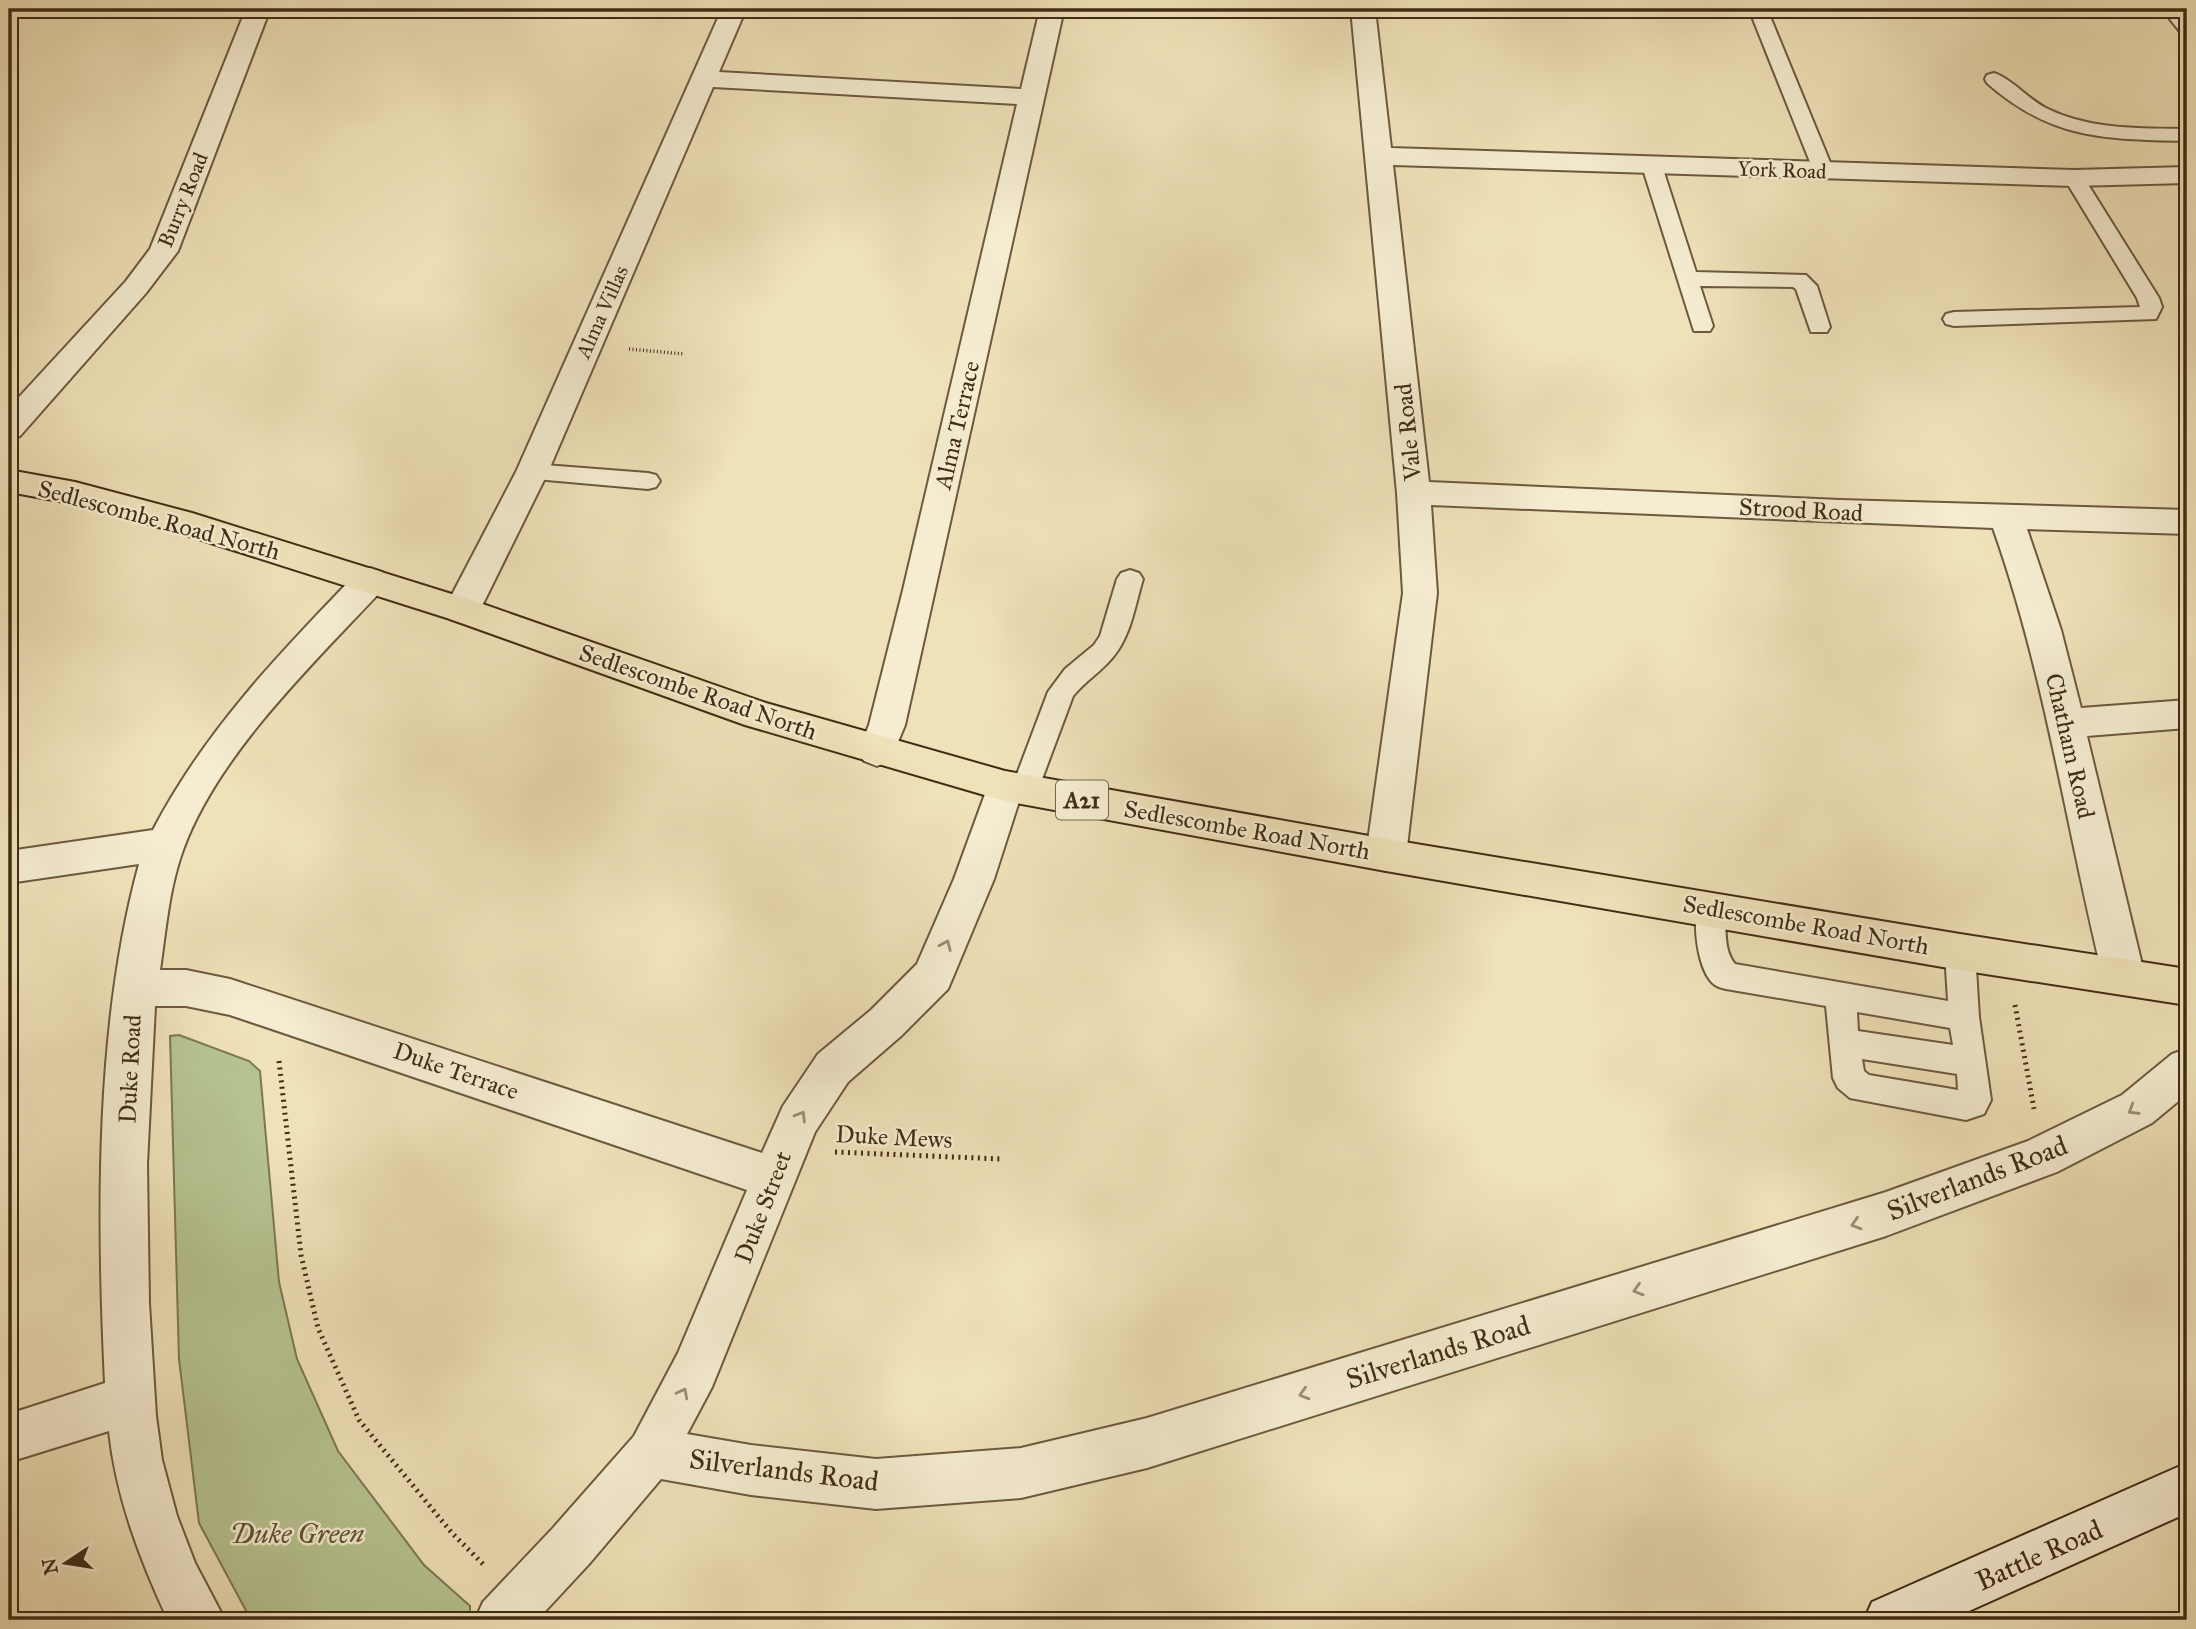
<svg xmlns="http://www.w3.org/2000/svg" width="2196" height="1629" viewBox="0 0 2196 1629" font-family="'IM FELL Great Primer',serif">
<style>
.green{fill:#b6c391;stroke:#7c7853;stroke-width:2}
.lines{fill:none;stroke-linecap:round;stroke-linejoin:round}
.lane-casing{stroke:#6c593e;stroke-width:4}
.street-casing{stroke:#6c593e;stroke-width:4}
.secondary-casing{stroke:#412c15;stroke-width:4}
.highway-casing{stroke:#412c15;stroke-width:4}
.path-far1{stroke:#412c15;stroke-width:3.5;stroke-dasharray:1 2.5;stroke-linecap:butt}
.path{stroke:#412c15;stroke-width:5;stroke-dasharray:2 4.5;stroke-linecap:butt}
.lane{fill:#f5ecd1;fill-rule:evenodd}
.street{fill:#f5ecd1;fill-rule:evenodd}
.secondary{fill:#f5ecd1;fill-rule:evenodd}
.highway{fill:#efe1b8;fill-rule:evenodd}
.oneway{stroke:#9b8c73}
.labels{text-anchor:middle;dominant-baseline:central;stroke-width:5;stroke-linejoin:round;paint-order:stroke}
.far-street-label{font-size:21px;fill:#412c15;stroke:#f5ecd1}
.shield{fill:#f5ecd1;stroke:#77664d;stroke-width:2}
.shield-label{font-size:23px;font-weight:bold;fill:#412c15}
.street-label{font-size:24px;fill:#412c15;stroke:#f5ecd1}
.near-street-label{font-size:28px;fill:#412c15;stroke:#f5ecd1}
.near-park-label{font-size:28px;font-style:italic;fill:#5e5234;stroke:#f5ecd1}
</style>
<rect width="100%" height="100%" fill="#efe1b8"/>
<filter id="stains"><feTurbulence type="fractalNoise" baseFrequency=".00286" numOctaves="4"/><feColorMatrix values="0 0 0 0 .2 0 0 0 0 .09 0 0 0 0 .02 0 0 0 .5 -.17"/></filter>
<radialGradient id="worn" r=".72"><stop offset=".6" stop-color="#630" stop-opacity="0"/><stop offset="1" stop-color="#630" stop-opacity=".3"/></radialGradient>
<!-- green -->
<polygon class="green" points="179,1035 249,1061 260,1071 279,1282 297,1359 338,1451 424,1565 470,1606 470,1617 468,1620 251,1620 199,1523 179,1359 170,1036"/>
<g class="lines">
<defs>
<g id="lane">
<polygon points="1749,9 1767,9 1834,172 1831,176 1817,176 1814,172"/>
<polygon points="2162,9 2180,9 2187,17 2187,34 2181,33"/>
<path d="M 1994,73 C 2011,78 2030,101 2048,109 C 2091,130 2140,128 2187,129 L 2187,141 C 2105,139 2052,140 1987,83 L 1985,79 L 1987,75 Z"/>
<polygon points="1652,160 1659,162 1662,166 1696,272 1806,275 1817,286 1830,327 1827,332 1811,332 1796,289 1793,287 1700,286 1713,326 1710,331 1694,331 1642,166 1645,162"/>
<polygon points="2074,172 2081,174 2084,178 2159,298 2162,307 2156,319 1954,326 1946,324 1943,319 1946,314 1954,312 2140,307 2137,298 2064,178 2067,174"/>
<polygon points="532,464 648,473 656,475 660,481 656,487 648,489 524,478 520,472 524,466"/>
<path d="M 1130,570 L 1139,573 L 1143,579 C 1135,605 1131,636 1113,657 C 1101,672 1085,681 1073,696 L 1035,798 L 1025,801 L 1015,798 L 1011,790 L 1048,692 L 1065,669 L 1094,645 L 1100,636 L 1117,579 L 1121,573 Z"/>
<path d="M 1710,896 L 1720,899 C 1730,919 1720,946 1735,964 L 1948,1001 L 1945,952 L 1949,943 L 1960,939 L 1971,943 L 1975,952 L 1979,1017 L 1991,1100 L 1984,1114 L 1966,1120 L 1850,1098 L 1838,1088 L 1833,1078 L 1826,1006 L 1726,989 C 1722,988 1718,987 1715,985 C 1697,972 1691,917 1700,899 ZM 1857,1012 L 1950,1028 L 1953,1045 L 1858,1031 ZM 1862,1059 L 1957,1074 L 1958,1090 L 1869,1075 L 1864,1071 Z"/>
</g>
<g id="street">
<polygon points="246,9 270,9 178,251 146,293 20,436 9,439 9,408 126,281 150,249"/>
<polygon points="722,9 746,9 719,72 1021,89 1040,9 1064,9 905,725 890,761 877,766 864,761 858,751 869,725 903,590 1017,104 713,87 548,472 480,610 474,619 462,623 450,619 444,610 516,472"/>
<path d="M 1351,9 L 1375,9 L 1391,148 L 2074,170 L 2187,167 L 2187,183 L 2074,186 L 1393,165 L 1429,482 L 1840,500 L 2187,510 L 2187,534 L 2027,529 L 2061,630 L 2081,708 L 2187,700 L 2187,728 L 2087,736 L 2145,977 L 2139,990 L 2124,995 L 2109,990 L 2103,977 C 2066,827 2045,674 1993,528 L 1431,505 L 1437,593 L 1406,855 L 1400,866 L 1386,871 L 1372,866 L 1366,855 L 1403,593 L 1397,493 Z"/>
<path d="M 370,568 L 382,572 L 387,581 L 382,590 C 313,664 218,754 183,850 C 169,888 166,930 160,970 L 186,970 L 230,979 L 762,1153 L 783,1106 L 818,1054 L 871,1010 L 917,964 L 954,879 L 992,775 L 1005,771 L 1018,775 L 1024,786 L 994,879 L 948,989 L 901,1036 L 848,1082 L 815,1132 L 712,1387 L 687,1434 L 751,1445 L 876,1459 L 1021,1448 L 1147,1418 L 1886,1192 L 2028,1141 L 2122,1095 L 2172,1054 L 2187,1049 L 2187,1094 L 2152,1123 L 2057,1172 L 1886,1236 L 1147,1468 L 1021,1498 L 876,1509 L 751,1495 L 661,1479 L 589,1564 L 537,1620 L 475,1620 L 483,1602 L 553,1528 L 634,1436 L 678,1353 L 747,1190 L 230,1015 L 186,1006 L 155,1006 L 147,1164 L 149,1303 L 156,1416 L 162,1460 L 177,1516 L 195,1563 L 225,1620 L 168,1620 C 140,1560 116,1497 109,1431 L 9,1462 L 9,1414 L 105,1383 C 97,1217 95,1024 139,864 L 9,883 L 9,851 L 153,830 C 205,730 280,653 358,572 Z"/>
</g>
<polygon id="secondary" points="2187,1463 2187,1513 1949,1620 1864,1620 1872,1602"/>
<polygon id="highway" points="9,470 75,482 192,513 474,601 766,703 1005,771 1386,839 1960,934 2187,969 2187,1005 1960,970 1386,871 1005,801 745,725 450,619 173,531 75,504 9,492"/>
</defs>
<!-- lane casing -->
<use href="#lane" class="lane-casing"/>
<!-- street casing -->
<use href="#street" class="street-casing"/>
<!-- secondary casing -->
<use href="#secondary" class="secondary-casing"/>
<!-- highway casing -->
<use href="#highway" class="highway-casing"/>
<!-- path-far1 -->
<polyline class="path-far1" points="629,349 684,354"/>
<!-- path -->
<g class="path">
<polyline points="2015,1005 2034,1109"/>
<polyline points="279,1061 301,1255 318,1328 359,1420 452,1533 484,1565"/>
<polyline points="835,1152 1001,1159"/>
</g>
<!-- lane -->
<use href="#lane" class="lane"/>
<!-- street -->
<use href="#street" class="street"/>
<!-- secondary -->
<use href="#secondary" class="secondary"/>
<!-- highway -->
<use href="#highway" class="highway"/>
</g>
<!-- one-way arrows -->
<defs><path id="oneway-chevron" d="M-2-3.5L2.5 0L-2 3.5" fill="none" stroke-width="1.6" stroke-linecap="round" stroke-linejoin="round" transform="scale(1.75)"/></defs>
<g class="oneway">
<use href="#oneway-chevron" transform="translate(946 945) rotate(-67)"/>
<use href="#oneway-chevron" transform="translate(2133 1110) rotate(149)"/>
<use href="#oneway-chevron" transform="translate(801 1116) rotate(-59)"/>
<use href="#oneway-chevron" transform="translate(1856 1224) rotate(163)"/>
<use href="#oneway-chevron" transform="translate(1638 1290) rotate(163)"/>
<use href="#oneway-chevron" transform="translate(683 1393) rotate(-62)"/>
<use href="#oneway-chevron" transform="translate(1304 1394) rotate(163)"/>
</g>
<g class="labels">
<!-- far-street labels -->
<g class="far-street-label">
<text transform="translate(1782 170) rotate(2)">York Road</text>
<text transform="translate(183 200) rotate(-68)">Burry Road</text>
<text transform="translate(602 312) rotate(-66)">Alma Villas</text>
</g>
<!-- shield labels -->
<rect class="shield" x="1056" y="780.5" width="52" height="39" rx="5"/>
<g class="shield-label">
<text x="1082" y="800">A21</text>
</g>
<!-- street labels -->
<g class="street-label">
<text transform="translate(957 425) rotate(-77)">Alma Terrace</text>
<text transform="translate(1408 432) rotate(-96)">Vale Road</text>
<text transform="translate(1801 510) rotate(3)">Strood Road</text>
<text transform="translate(159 520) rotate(15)">Sedlescombe Road North</text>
<text transform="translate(698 692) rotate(19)">Sedlescombe Road North</text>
<text transform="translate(2070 746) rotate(77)">Chatham Road</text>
<text transform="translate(1247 830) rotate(10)">Sedlescombe Road North</text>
<text transform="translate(1806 925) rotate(10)">Sedlescombe Road North</text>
<text transform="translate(130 1069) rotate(-87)">Duke Road</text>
<text transform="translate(456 1071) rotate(19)">Duke Terrace</text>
<text transform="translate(894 1137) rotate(3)">Duke Mews</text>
<text transform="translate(763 1207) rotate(-69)">Duke Street</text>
</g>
<!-- near-street labels -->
<g class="near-street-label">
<text transform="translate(1977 1178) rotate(-21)">Silverlands Road</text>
<text transform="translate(1438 1352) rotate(-17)">Silverlands Road</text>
<text transform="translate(784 1470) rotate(7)">Silverlands Road</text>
<text transform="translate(2039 1555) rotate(-24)">Battle Road</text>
</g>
<!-- near-park labels -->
<g class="near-park-label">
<text x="297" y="1533">Duke Green</text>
</g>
</g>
<!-- margin -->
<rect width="2196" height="1629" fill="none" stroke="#efe1b8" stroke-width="35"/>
<rect x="10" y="10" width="2175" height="1608" fill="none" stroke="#412c15" stroke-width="3.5"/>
<rect x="18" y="18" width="2161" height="1594" fill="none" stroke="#412c15" stroke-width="2"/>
<!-- north arrow -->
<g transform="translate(66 1563) rotate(258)" stroke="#f5ecd1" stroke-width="5" paint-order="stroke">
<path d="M0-5L12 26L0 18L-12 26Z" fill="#412c15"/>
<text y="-10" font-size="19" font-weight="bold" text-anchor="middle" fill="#412c15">N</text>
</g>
<rect width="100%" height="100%" filter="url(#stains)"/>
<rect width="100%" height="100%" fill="url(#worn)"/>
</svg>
